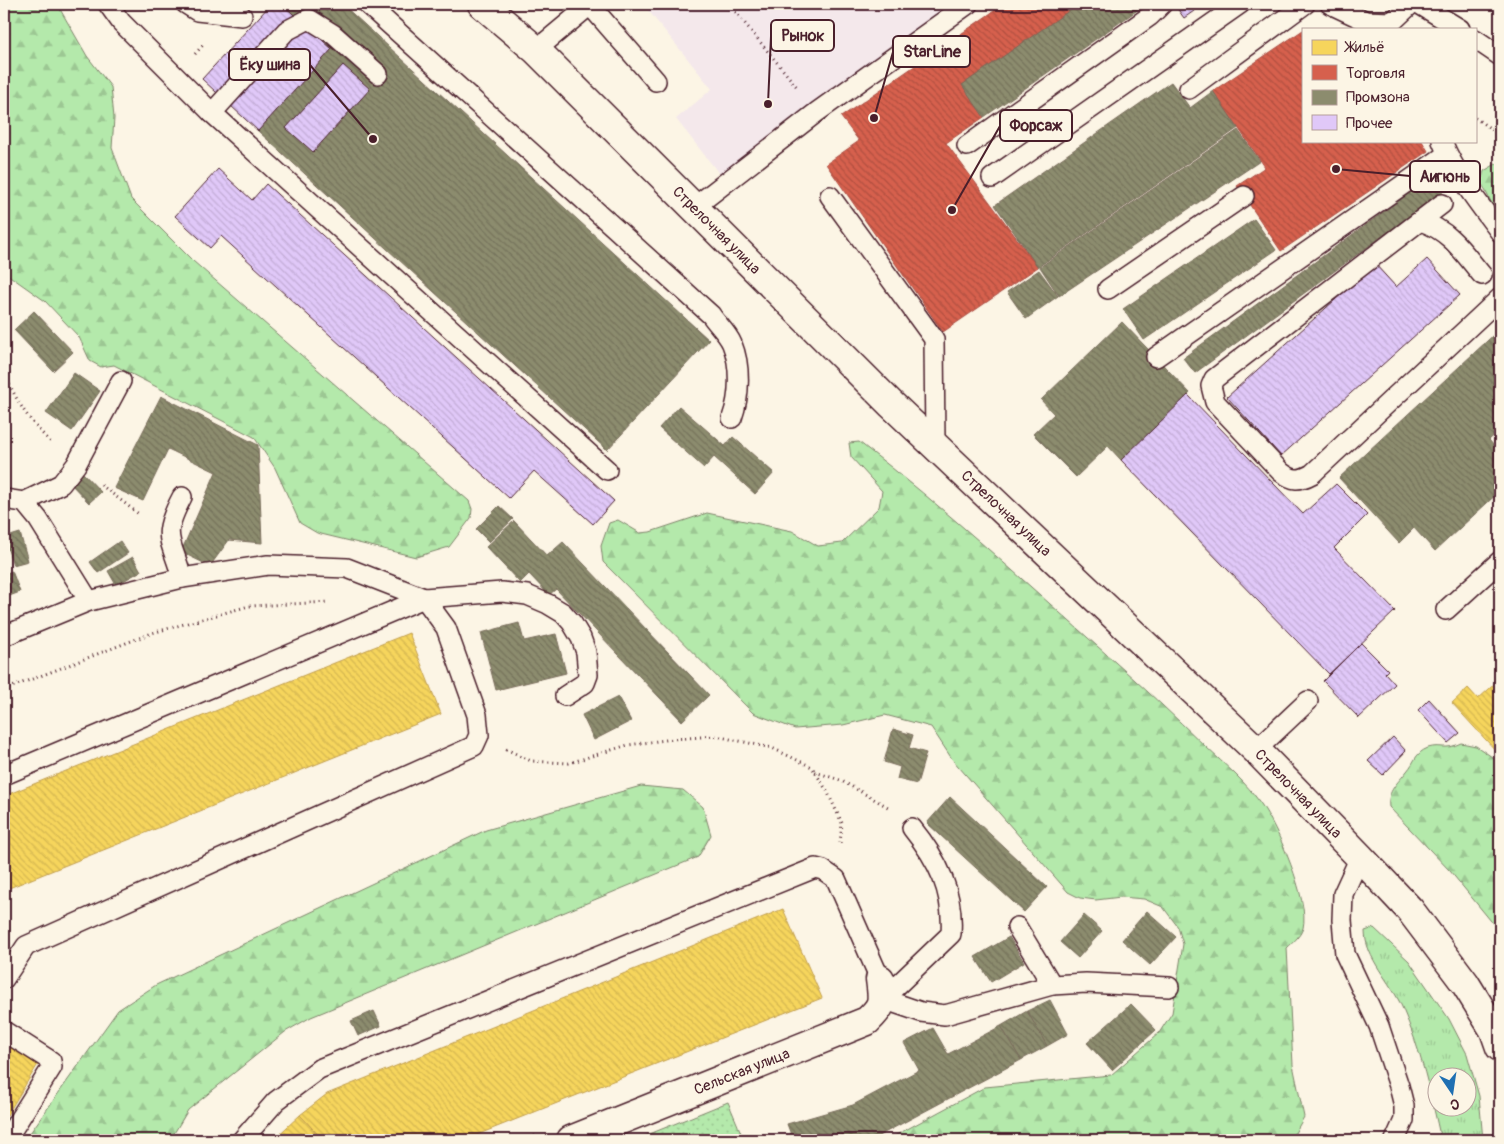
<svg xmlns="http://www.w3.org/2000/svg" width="1504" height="1144" viewBox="0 0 1504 1144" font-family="Pangolin,sans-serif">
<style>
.built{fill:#f4e8eb}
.grass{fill:url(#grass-tufts);stroke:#7f846b;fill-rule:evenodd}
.forest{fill:url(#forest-firs);stroke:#7f846b}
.park{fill:url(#park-dots);stroke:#7f846b}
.homes{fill:url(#homes-back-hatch);stroke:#c29e4d}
.shops{fill:url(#shops-back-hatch);stroke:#ac4c43}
.industry{fill:url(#industry-back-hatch);stroke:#786b5a}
.building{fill:url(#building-back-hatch);stroke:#4a1f2b}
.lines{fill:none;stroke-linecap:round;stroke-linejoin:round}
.service-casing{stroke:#4a1f2b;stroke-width:22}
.minor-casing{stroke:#4a1f2b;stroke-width:31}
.secondary-casing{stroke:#4a1f2b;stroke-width:31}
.path{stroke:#4a1f2b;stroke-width:3;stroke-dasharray:1 4;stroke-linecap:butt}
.service{stroke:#fcf5e5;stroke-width:19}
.minor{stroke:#fcf5e5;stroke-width:28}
.secondary{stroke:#fcf5e5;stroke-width:28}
.labels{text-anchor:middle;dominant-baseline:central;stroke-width:5;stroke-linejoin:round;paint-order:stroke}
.street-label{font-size:15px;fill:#4a1f2b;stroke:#fcf5e5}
.leader{fill:none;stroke:#4a1f2b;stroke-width:2}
.callout-dot{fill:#4a1f2b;stroke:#fcf5e5;stroke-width:2}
.callout{fill:#fcf5e5;stroke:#4a1f2b;stroke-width:2}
.callout-label{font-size:16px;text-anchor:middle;font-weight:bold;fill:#4a1f2b}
</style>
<defs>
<pattern id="grass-tufts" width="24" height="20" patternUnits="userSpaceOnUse" patternTransform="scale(1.25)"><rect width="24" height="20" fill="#b4e9ab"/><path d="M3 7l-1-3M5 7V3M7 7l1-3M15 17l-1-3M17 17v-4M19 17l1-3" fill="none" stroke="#9cc793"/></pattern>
<pattern id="forest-firs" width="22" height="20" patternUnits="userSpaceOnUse" patternTransform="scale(1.25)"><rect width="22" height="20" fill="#b4e9ab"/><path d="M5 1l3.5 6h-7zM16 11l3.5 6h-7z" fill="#9cc793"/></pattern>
<pattern id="park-dots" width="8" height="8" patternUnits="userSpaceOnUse" patternTransform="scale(1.25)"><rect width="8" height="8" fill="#b4e9ab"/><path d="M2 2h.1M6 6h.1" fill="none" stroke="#9cc793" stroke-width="1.8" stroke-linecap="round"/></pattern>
<pattern id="homes-back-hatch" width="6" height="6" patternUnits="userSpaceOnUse" patternTransform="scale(1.25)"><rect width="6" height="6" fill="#f6d55c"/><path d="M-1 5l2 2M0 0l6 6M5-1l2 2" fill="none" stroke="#d4b650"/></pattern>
<pattern id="shops-back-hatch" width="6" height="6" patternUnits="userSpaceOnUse" patternTransform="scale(1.25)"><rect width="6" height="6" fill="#d6604d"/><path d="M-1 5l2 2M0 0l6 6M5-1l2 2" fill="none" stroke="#b04f40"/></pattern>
<pattern id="industry-back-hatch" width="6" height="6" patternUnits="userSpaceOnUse" patternTransform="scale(1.25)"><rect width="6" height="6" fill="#8c8c6e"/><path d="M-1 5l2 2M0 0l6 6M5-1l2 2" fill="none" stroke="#74725b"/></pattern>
<pattern id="building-back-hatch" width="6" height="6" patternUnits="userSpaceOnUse" patternTransform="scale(1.25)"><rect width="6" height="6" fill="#e0c8f8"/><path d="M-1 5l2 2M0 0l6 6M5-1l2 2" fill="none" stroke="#c2abd5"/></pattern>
</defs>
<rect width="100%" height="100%" fill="#fcf5e5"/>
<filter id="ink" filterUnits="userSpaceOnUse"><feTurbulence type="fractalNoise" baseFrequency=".02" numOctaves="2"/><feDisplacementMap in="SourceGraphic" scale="10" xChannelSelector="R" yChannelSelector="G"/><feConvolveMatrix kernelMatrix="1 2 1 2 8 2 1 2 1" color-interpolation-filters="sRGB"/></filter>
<g filter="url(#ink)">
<!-- built -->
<polygon class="built" points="643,4 983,4 729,186 676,119 712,89"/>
<!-- grass -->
<path class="grass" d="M 1374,928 L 1409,961 L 1449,1019 L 1467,1054 L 1479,1096 L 1483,1140 L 1441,1140 C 1431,1095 1421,1050 1402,1007 C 1391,982 1365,958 1365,931 ZM 1436,1076 L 1466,1076 L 1466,1106 L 1436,1106 Z"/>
<!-- forest -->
<g class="forest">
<polygon points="4,4 57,4 87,56 111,87 114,118 112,148 131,199 193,261 469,501 472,509 471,518 449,547 416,557 317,533 300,523 275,468 254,437 114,365 101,367 90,361 79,337 45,301 4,272"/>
<polygon points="1496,164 1500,164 1500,220 1481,182 1484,171"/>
<path d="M 859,442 C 945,508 1025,582 1106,654 C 1140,684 1173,715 1206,747 C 1225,765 1246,782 1261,804 C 1277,826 1310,901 1303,928 C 1300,937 1293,942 1287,948 L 1293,1065 L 1304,1117 L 1295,1133 L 1283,1140 L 887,1140 L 985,1087 L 1111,1075 L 1159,1033 L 1172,1013 L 1183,944 L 1178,927 L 1163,907 L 1144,899 L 1121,897 L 1096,900 L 1080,898 L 1068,892 L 952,759 L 931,727 L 885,715 L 843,725 L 795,729 L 753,713 L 603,562 L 601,546 L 609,523 L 618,520 L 640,533 L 650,532 L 707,513 L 792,531 L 818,546 L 842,543 L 879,507 L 882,491 L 851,457 L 849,443 Z"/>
<path d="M 1461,743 L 1476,746 L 1495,759 L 1500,757 L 1500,932 L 1450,871 L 1389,807 C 1387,790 1398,783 1407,771 C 1415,762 1415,753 1428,748 C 1441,744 1445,751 1461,743 Z"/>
<polygon points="641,786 683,790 703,807 711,835 698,857 311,1017 285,1032 188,1110 170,1140 25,1140 118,1010 156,985 486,830"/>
</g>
<!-- park -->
<polygon class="park" points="728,1102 744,1140 635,1140"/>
<!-- homes -->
<g class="homes">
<polygon points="409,633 441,714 9,888 4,876 4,796"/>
<polygon points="1500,679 1500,749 1497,752 1452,703 1468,688 1478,699"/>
<polygon points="783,909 822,998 464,1140 323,1140 300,1115 327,1094"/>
<polygon points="4,1039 40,1061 4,1120"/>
<polygon points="300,1115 323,1140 273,1140"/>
</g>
<!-- shops -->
<g class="shops">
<polygon points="1004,4 1079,4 962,85 984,117 946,143 1038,267 943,332 826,164 859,141 841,117"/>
<polygon points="1303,30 1303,141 1422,141 1428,151 1281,251 1237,186 1265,167 1213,91"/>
</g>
<!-- industry -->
<g class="industry">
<polygon points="282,4 342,4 709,340 607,450 258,131 332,49"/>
<polygon points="1079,4 1146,4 984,117 962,85"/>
<polygon points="1171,82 1190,108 1213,91 1238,128 1038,267 995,205"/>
<polygon points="1238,130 1260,161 1059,296 1040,267"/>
<polygon points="1433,176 1444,191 1195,373 1183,358"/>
<polygon points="1254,219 1276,250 1144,340 1123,309"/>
<polygon points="1039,270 1058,296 1026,319 1007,292"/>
<polygon points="34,311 73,352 53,371 14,330"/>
<polygon points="1122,322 1190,393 1121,460 1108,446 1076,477 1033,434 1054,414 1041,400"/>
<polygon points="1500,329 1500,430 1489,440 1500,453 1500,491 1435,551 1414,528 1399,543 1339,478"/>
<polygon points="74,373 100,391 72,431 46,413"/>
<polygon points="161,396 258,445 262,543 229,540 210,566 181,552 216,472 168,449 143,501 114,488"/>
<polygon points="679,406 725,446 733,437 774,473 755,494 714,457 704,468 659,428"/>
<polygon points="81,471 101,492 89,503 69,482"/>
<polygon points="499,506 513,519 489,542 476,529"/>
<polygon points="514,521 547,556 563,542 709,695 682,721 556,589 549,595 529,574 520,583 486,547"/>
<polygon points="20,533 28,561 13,565 4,538"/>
<polygon points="120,541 128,553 98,573 90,562"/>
<polygon points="133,557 141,571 116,585 108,571"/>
<polygon points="12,571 20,592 4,598 4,574"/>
<polygon points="519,623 524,641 556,634 566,673 496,690 481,633"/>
<polygon points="618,697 631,721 594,740 582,715"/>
<polygon points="893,729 913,735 909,748 926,753 917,784 897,779 900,767 884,762"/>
<polygon points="950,797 1047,887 1024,912 927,823"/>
<polygon points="1147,911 1176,937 1150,965 1122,940"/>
<polygon points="1084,915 1102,931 1078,958 1060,942"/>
<polygon points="1009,937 1024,962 991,982 975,957"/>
<polygon points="1050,1000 1068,1034 1047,1046 1027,1011"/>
<polygon points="1131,1004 1156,1030 1112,1070 1087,1043"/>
<polygon points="374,1011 381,1026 358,1036 351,1021"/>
<polygon points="1027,1011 1047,1046 1021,1060 1001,1026"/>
<polygon points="1001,1026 1021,1060 871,1140 793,1140 787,1124 853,1105 919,1070 904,1043 933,1028 948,1054"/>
</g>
<!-- building -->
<g class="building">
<polygon points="271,4 282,4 332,49 258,131 202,79"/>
<polygon points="1174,4 1204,4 1184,18"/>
<polygon points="343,65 370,89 313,152 286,128"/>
<polygon points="218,169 252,200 266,184 614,501 593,524 534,471 509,498 221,236 210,248 175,216"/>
<polygon points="1427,259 1460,295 1281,456 1227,397 1375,264 1396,287"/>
<polygon points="1188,395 1303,514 1336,484 1367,515 1334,548 1395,611 1329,674 1121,460"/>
<polygon points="1361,643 1388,670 1385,673 1395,684 1359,718 1323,681"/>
<polygon points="1429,699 1460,733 1448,743 1418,710"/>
<polygon points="1393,737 1406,751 1383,775 1368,761"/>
</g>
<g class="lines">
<defs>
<g id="service">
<polyline points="108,4 121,22 212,113 607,470"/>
<polyline points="186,4 197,11 242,16"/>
<path d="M 367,4 L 711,315 C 717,324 728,334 732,344 C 741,366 740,396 732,418"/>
<polyline points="589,4 656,81"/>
<polyline points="1330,4 1366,21 1392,22 1411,4"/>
<polyline points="1419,4 1460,29"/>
<polyline points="1475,39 1500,56"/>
<polyline points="536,50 590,5"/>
<polyline points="1189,89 1305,4"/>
<polyline points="212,113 286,31 309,19 333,34 378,74"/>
<path d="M 1442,141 C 1455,174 1479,204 1500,232"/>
<polyline points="967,146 1150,16 1162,4"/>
<polyline points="992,178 1240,4"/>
<polyline points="830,196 934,339 935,444"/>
<path d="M 1442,204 L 1214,379 L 1211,386 L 1215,402 L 1281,472 C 1293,481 1299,481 1312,474 L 1500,298"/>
<polyline points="693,208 817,112 968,4"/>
<path d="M 1421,221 C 1451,232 1462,251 1482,275"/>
<polyline points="1108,289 1244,196"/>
<polyline points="1156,357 1447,154"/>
<polyline points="4,499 24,502 38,519 89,601"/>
<polyline points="24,502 61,484 76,465 121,381"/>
<path d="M 182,578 C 171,537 160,539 182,497"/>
<polyline points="1446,610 1500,561"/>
<polyline points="4,636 89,601 182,578 268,565 347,568 424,598 502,592 527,595 548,604 563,613 572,623 581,638 586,652 588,675 585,683 565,696"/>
<polyline points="1256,750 1308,701"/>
<polyline points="4,775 424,598 446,628 477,715 479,735 474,746 26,946 4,979"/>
<path d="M 912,828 C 938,860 954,892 951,934 L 883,999 L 921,1012 L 945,1015 L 1052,985 L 1086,983 L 1169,987"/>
<polyline points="1360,857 1343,894 1342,920 1345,954 1379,1026 1399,1086 1404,1106 1404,1120 1395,1140"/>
<polyline points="1017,927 1052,985"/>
<polyline points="4,1031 51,1061 52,1067 6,1140"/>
<polyline points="242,1140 276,1101 319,1069 815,868 823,870 836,879 880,979"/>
</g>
<g id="minor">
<path id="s1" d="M 571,1140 L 867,1021 C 884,1005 883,1002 880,979"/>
</g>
<g id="secondary">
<path id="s2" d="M 482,4 L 536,50 L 891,404 L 1256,750 L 1360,857 L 1410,910 L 1465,983 L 1494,1030 L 1500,1047"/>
</g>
</defs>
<!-- service casing -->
<use href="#service" class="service-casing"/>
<!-- minor casing -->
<use href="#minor" class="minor-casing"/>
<!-- secondary casing -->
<use href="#secondary" class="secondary-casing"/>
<!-- path -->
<g class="path">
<polyline points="729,4 797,87"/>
<polyline points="900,4 906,11"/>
<polyline points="195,54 204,44"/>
<polyline points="1475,118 1500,135"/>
<path d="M 4,370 C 14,399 30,423 53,444"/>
<polyline points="101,485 140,515"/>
<polyline points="4,690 152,633 249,606 329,602"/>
<polyline points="506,749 531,761 569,763 628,745 673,739 716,736 772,748 812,767 827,791 842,823 840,843"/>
<polyline points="815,772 840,780 888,807"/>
<polyline points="525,1140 537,1135"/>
</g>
<!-- service -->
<use href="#service" class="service"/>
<!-- minor -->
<use href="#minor" class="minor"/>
<!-- secondary -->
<use href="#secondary" class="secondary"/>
</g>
</g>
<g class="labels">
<!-- street labels -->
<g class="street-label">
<text stroke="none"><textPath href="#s2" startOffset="326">Стрелочная улица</textPath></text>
<text stroke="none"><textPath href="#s2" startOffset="731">Стрелочная улица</textPath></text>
<text stroke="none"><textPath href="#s2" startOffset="1136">Стрелочная улица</textPath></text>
<text stroke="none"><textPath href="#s1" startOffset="184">Сельская улица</textPath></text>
</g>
</g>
<!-- callouts -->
<path class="leader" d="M768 104L771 36M874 118L893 52M373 139L310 65M952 210L1000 126M1336 169L1410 176"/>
<g class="callout-dot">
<circle cx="768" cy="104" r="5"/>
<circle cx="874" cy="118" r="5"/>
<circle cx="373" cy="139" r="5"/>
<circle cx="952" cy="210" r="5"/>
<circle cx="1336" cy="169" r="5"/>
</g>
<g class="callout">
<rect x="771" y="20" width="63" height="31" rx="5"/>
<rect x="893" y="36" width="77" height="31" rx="5"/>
<rect x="229" y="49" width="81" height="31" rx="5"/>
<rect x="1000" y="110" width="72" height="31" rx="5"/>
<rect x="1410" y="161" width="70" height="31" rx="5"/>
</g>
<g class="callout-label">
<text x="803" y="41">Рынок</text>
<text x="932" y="57">StarLine</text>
<text x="270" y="70">Ёку шина</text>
<text x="1036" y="131">Форсаж</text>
<text x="1445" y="182">Аигюнь</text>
</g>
<!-- margin -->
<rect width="1504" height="1144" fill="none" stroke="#fcf5e5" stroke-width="20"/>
<rect x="10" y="10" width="1484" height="1124" fill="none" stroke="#4a1f2b" stroke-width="2" filter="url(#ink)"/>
<!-- legend -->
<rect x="1302" y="28" width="175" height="115" fill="#fcf5e5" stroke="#b59f9b"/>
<rect x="1312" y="40" width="25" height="15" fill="#f6d55c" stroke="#b59f9b"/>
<text x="1346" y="52" font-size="15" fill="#4a1f2b">Жильё</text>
<rect x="1312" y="65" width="25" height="15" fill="#d6604d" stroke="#b59f9b"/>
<text x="1346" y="78" font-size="15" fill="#4a1f2b">Торговля</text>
<rect x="1312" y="90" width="25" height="15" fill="#8c8c6e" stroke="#b59f9b"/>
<text x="1346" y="102" font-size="15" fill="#4a1f2b">Промзона</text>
<rect x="1312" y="115" width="25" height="15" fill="#e0c8f8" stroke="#b59f9b"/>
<text x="1346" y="128" font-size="15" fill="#4a1f2b">Прочее</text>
<!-- north arrow -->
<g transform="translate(1452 1092) rotate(167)"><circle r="24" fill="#fcf5e5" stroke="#b59f9b"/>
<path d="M0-4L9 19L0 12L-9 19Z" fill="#1f6fb2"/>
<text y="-8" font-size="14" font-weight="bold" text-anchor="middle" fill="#4a1f2b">С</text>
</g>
</svg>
